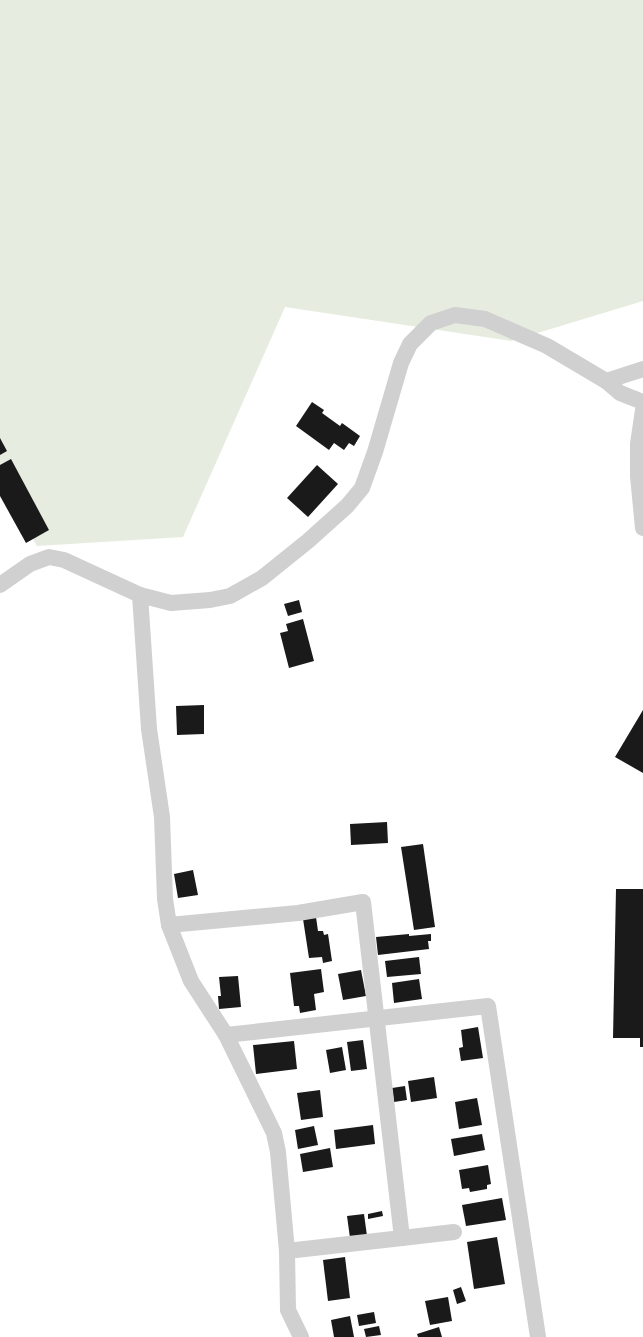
<svg xmlns="http://www.w3.org/2000/svg" width="643" height="1337" viewBox="0 0 643 1337" font-family="Arial,sans-serif">
<style>
.green{fill:#e6ecdf}
.building{fill:#1a1a1a}
.lines{fill:none;stroke-linecap:round;stroke-linejoin:round}
.minor{stroke:#d0d0d0;stroke-width:16}
</style>
<rect width="100%" height="100%" fill="#fff"/>
<!-- green -->
<polygon class="green" points="0,0 643,0 643,301 511,341 285,307 183,537 37,546 0,483"/>
<!-- building -->
<g class="building">
<polygon points="312,402 324,410 322,413 340,426 342,423 360,436 354,446 349,443 344,450 334,443 329,450 296,426"/>
<polygon points="0,438 7,451 0,455"/>
<polygon points="11,459 49,530 26,543 0,496 0,465"/>
<polygon points="317,465 338,484 308,517 287,498"/>
<polygon points="299,600 302,612 288,616 284,604"/>
<polygon points="303,619 314,661 289,668 280,633 288,631 286,624"/>
<polygon points="204,705 204,734 177,735 176,706"/>
<polygon points="643,710 643,773 615,757"/>
<polygon points="387,822 388,843 351,845 350,824"/>
<polygon points="423,844 435,927 414,930 401,847"/>
<polygon points="193,870 198,895 178,898 174,874"/>
<polygon points="616,889 643,889 643,1047 640,1047 640,1038 613,1038"/>
<polygon points="316,917 318,931 323,931 324,935 328,934 332,961 323,963 322,957 309,958 303,919"/>
<polygon points="409,934 409,936 431,934 431,941 428,941 429,949 378,955 376,937"/>
<polygon points="419,957 421,974 387,977 385,961"/>
<polygon points="321,969 324,992 314,994 316,1010 300,1013 299,1006 294,1006 290,973"/>
<polygon points="361,970 366,996 343,1000 338,974"/>
<polygon points="238,976 241,1007 219,1009 218,996 221,996 219,977"/>
<polygon points="419,979 422,999 394,1003 392,983"/>
<polygon points="478,1027 483,1058 461,1061 459,1048 463,1047 461,1030"/>
<polygon points="363,1040 367,1069 351,1071 347,1042"/>
<polygon points="294,1041 297,1069 256,1074 253,1045"/>
<polygon points="342,1047 346,1070 330,1073 326,1050"/>
<polygon points="434,1077 437,1098 411,1102 408,1081"/>
<polygon points="405,1086 407,1100 394,1102 392,1088"/>
<polygon points="320,1090 323,1117 301,1120 297,1093"/>
<polygon points="477,1098 482,1125 459,1129 455,1102"/>
<polygon points="373,1125 375,1144 336,1149 334,1130"/>
<polygon points="314,1126 318,1145 298,1149 295,1130"/>
<polygon points="482,1134 485,1150 454,1156 451,1139"/>
<polygon points="330,1148 333,1167 303,1172 300,1154"/>
<polygon points="488,1165 491,1184 487,1185 487,1189 470,1192 469,1188 462,1189 459,1170"/>
<polygon points="502,1198 506,1220 466,1226 462,1205"/>
<polygon points="382,1211 383,1216 368,1219 368,1214"/>
<polygon points="364,1214 367,1236 350,1238 347,1216"/>
<polygon points="497,1237 505,1284 474,1289 467,1242"/>
<polygon points="345,1257 350,1298 328,1301 323,1260"/>
<polygon points="461,1287 466,1301 457,1304 453,1290"/>
<polygon points="448,1297 452,1321 430,1325 425,1301"/>
<polygon points="374,1312 376,1323 359,1326 357,1315"/>
<polygon points="350,1316 354,1337 334,1337 331,1320"/>
<polygon points="379,1326 381,1335 366,1337 364,1329"/>
<polygon points="439,1327 442,1337 418,1337 417,1334"/>
</g>
<g class="lines">
<!-- minor -->
<g class="minor">
<polyline points="606,381 643,369"/>
<polyline points="643,410 638,444 638,476 643,528"/>
<polyline points="0,585 30,564 49,557 64,560 140,595 171,603 210,600 230,596 262,578 308,541 347,506 362,488 375,452 401,363 410,344 431,323 455,315 485,319 547,346 606,381 620,393 643,402"/>
<polyline points="140,595 149,729 162,817 165,899 169,925 191,981 226,1035 274,1133 278,1152 287,1251 288,1310 301,1337"/>
<polyline points="169,925 298,913 363,902 402,1238 287,1251"/>
<polyline points="226,1035 488,1006 538,1337"/>
<polyline points="402,1238 454,1232"/>
</g>
</g>
</svg>
